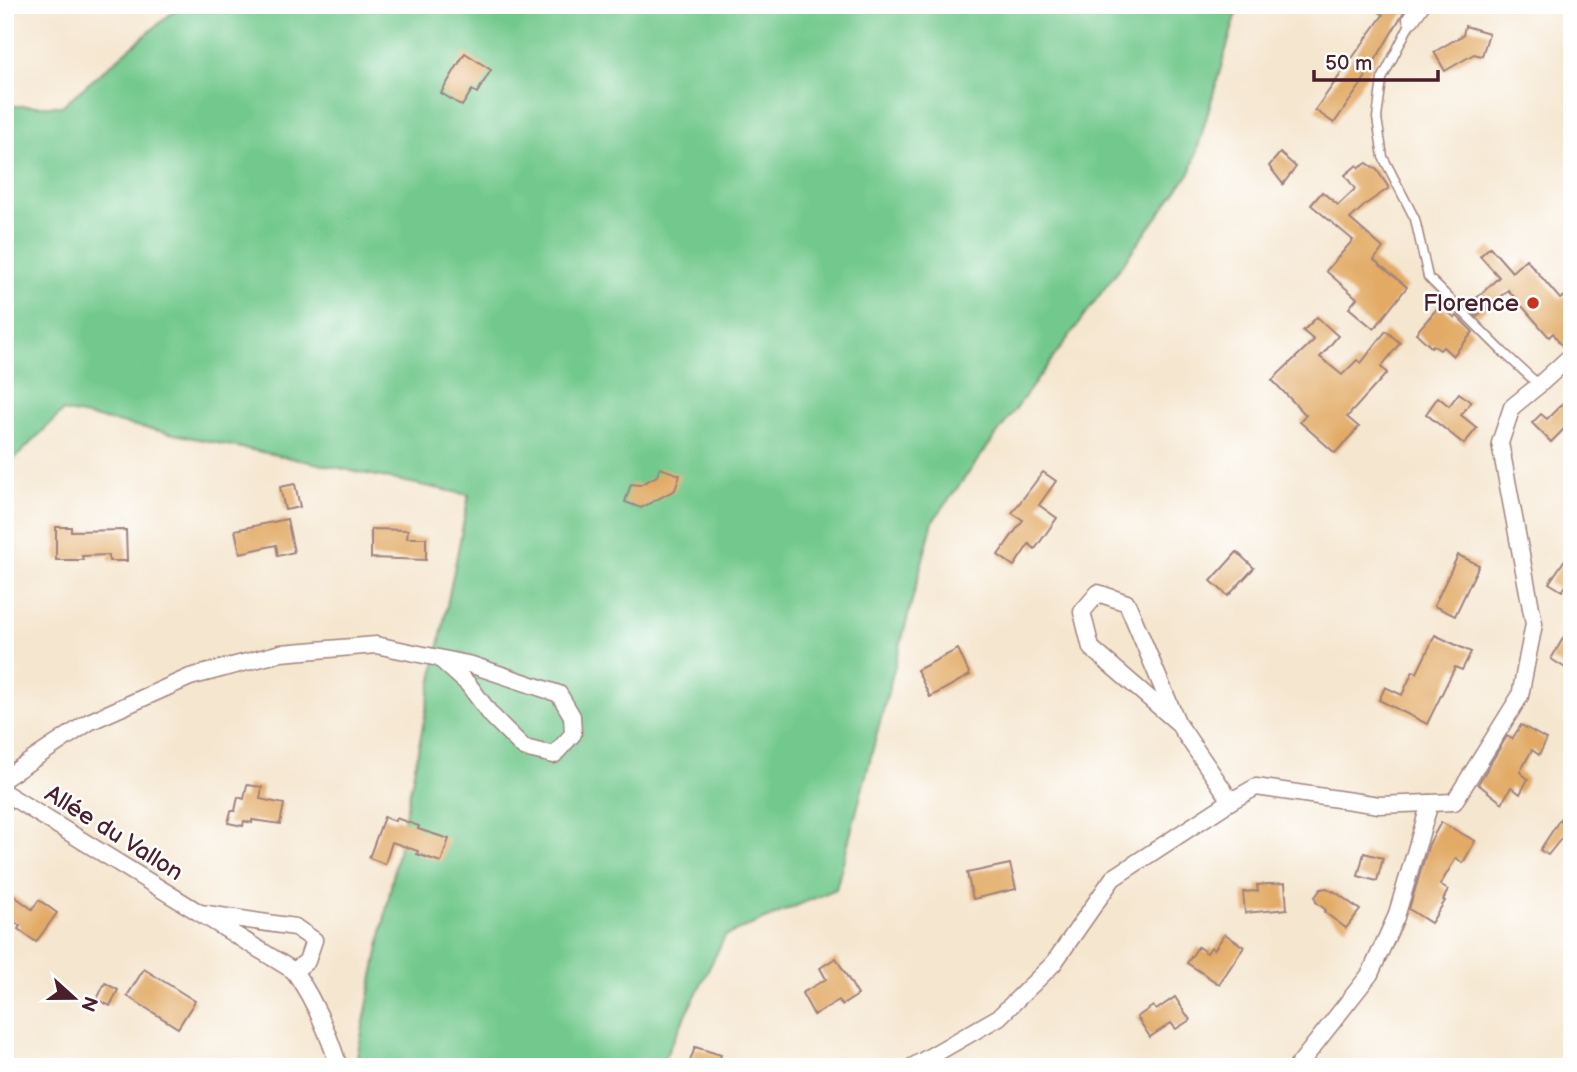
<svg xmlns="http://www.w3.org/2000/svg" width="1577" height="1072" viewBox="0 0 1577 1072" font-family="'Balsamiq Sans',sans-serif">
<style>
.green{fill:#73c98d;stroke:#5e745c;stroke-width:2}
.building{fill:#e2aa65}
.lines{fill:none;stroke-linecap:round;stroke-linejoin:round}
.service-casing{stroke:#a0827d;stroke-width:11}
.minor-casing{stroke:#a0827d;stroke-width:19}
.service{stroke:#fff;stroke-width:8}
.minor{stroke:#fff;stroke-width:16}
.poi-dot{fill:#c8321e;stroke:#fff;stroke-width:2.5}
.labels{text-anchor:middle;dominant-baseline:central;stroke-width:5;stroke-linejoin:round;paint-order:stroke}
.poi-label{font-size:24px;fill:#4a1f2b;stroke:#fff;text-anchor:end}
.street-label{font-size:24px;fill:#4a1f2b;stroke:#fff}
</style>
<rect width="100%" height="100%" fill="#fff"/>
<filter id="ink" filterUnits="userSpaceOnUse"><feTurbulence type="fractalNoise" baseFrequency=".0143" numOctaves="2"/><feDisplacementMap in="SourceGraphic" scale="14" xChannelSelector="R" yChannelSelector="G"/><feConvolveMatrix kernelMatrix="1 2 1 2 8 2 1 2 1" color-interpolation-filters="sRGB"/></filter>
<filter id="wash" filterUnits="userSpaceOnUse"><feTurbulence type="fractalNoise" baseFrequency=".00686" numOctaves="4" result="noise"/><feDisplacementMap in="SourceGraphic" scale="28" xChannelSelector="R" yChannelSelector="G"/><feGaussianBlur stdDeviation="1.57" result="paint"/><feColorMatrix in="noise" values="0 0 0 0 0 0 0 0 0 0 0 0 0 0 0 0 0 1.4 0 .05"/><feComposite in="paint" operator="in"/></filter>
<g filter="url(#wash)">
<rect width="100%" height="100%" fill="#f5e6cf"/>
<!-- green -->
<polygon class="green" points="181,5 1239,5 1191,171 933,521 836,889 725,936 660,1067 355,1067 469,495 63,411 5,468 5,106 62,106"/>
<g id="blocks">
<!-- building -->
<g class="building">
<polygon points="1370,5 1408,5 1360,86 1334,123 1315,110 1383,15"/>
<polygon points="1465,26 1489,33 1482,56 1474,54 1445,71 1434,52 1463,35"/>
<polygon points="465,53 491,70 477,93 472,90 462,106 441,93"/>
<polygon points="1280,153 1296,167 1283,184 1269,166"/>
<polygon points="1367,163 1377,170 1389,188 1366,204 1350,219 1383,248 1374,260 1407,287 1374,329 1349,308 1357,298 1326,271 1353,240 1311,205 1322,192 1338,205 1355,189 1345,175 1357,165 1359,168"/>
<polygon points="1490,247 1512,272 1526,259 1560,299 1572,291 1572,337 1562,346 1553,333 1549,337 1508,290 1477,317 1467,307 1499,277 1480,256"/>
<polygon points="1440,305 1455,318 1457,316 1473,332 1453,356 1443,347 1440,350 1433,345 1431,347 1416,333"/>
<polygon points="1317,317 1338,336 1320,357 1342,375 1357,360 1361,363 1386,331 1400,343 1381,367 1387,373 1347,417 1359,427 1335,453 1300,422 1306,415 1272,380 1314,340 1303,331"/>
<polygon points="1459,393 1471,402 1461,415 1477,428 1464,444 1426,414 1438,397 1449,406"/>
<polygon points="1572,394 1572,421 1551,442 1532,423 1541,414 1547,419"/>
<polygon points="660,468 680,475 675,490 641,508 625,502 631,484 640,485 657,476"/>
<polygon points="1043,472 1056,481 1039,505 1057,518 1035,549 1029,544 1014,566 998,555 1023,520 1012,513"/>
<polygon points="295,484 300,507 285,510 280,487"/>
<polygon points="287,519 294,552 278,556 276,545 240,553 235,530"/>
<polygon points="56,527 71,527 71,531 126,530 127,561 109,561 109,555 82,556 83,560 56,560"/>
<polygon points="371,529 408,530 407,538 426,538 426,560 371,558"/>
<polygon points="1572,549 1572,578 1562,591 1549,583"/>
<polygon points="1237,552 1254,568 1228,596 1211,581"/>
<polygon points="1458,555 1479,565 1455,616 1434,606"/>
<polygon points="1572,623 1572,672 1551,659"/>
<polygon points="1435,635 1471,652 1462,670 1455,667 1427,724 1379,700 1385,687 1402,695 1413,671 1417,673"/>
<polygon points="958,649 970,675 930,697 917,670"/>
<polygon points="1521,725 1546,739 1545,740 1546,741 1539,755 1532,750 1520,772 1528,779 1520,794 1511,787 1502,803 1478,784 1507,736 1512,739"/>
<polygon points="247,785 262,787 260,799 284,804 280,824 252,820 252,823 244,821 243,826 228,823 231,811 235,811 238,797 244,799"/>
<polygon points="1562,816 1572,822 1572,825 1548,855 1540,850"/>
<polygon points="384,817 395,821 396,818 419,826 418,829 449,839 441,862 417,854 418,851 392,842 385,864 369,858"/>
<polygon points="1441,822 1475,841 1463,863 1456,858 1440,885 1448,890 1443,900 1445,901 1431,923 1409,909 1429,844"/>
<polygon points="1364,853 1383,858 1377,881 1358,876"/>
<polygon points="1010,864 1016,889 973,899 967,873"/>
<polygon points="1285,883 1287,909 1245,913 1243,892 1258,891 1257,885"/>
<polygon points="1327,888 1333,892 1334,891 1360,910 1346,928 1324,912 1326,910 1316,902 1315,897 1321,889"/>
<polygon points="10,893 32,909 39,900 57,913 36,942 18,929 20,926 5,915 5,901"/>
<polygon points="1225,934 1244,947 1219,984 1187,963 1198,947 1207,953 1211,947 1214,950"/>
<polygon points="836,958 858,995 842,1005 839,1000 814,1015 802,993 826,979 820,968"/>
<polygon points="144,969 195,1001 178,1028 127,996"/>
<polygon points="105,983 118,990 110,1006 97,999"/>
<polygon points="1175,997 1190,1020 1176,1029 1171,1023 1150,1037 1137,1017 1153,1006 1156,1010"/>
<polygon points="695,1047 721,1055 716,1067 688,1067"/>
</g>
</g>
</g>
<g filter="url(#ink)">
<use href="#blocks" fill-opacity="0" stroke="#a0827d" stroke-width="2"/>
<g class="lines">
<defs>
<polyline id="service" points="1413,18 1382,79 1377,118 1383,157 1415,219 1428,277 1503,352 1539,385"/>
<g id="minor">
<polyline points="1411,19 1421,5"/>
<polyline points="1177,722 1091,648 1082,612 1098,593 1127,603 1177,722 1231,801"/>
<polyline points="5,778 89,722 190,677 281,653 376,645 472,665 559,694 572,716 573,734 554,755 524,748 491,715 468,684 439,658"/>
<polyline points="5,793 294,971 307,961 314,940 295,927 200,913"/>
<path d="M 294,971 C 315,1001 328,1032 339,1067"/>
<polyline points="912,1067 999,1017 1053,964 1113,878 1231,801 1256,787 1379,805 1454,802 1520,696 1534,624 1500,443 1512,407 1539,385 1572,355"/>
<polyline points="1297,1067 1370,974 1396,917 1430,803"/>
</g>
</defs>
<!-- service casing -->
<use href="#service" class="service-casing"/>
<!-- minor casing -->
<use href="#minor" class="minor-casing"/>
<!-- service -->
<use href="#service" class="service"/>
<!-- minor -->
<use href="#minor" class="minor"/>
</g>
</g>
<!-- markers -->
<circle class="poi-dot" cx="1533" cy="303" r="7"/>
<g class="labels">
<!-- poi labels -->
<g class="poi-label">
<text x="1519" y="303">Florence</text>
</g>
<!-- street labels -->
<g class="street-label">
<text transform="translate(114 833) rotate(32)">Allée du Vallon</text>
</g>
</g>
<!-- margin -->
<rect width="1577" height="1072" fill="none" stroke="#fff" stroke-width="28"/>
<!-- north arrow -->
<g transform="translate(74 998) rotate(111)" stroke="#ffffff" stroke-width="5" paint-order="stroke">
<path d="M0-5L12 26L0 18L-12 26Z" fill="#4a1f2b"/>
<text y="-10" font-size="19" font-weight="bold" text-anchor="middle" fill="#4a1f2b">N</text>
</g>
<!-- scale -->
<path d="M1314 70v10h124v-10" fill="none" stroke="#4a1f2b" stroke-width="3.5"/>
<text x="1325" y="70" font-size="21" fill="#4a1f2b" stroke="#ffffff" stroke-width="5" paint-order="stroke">50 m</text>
</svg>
